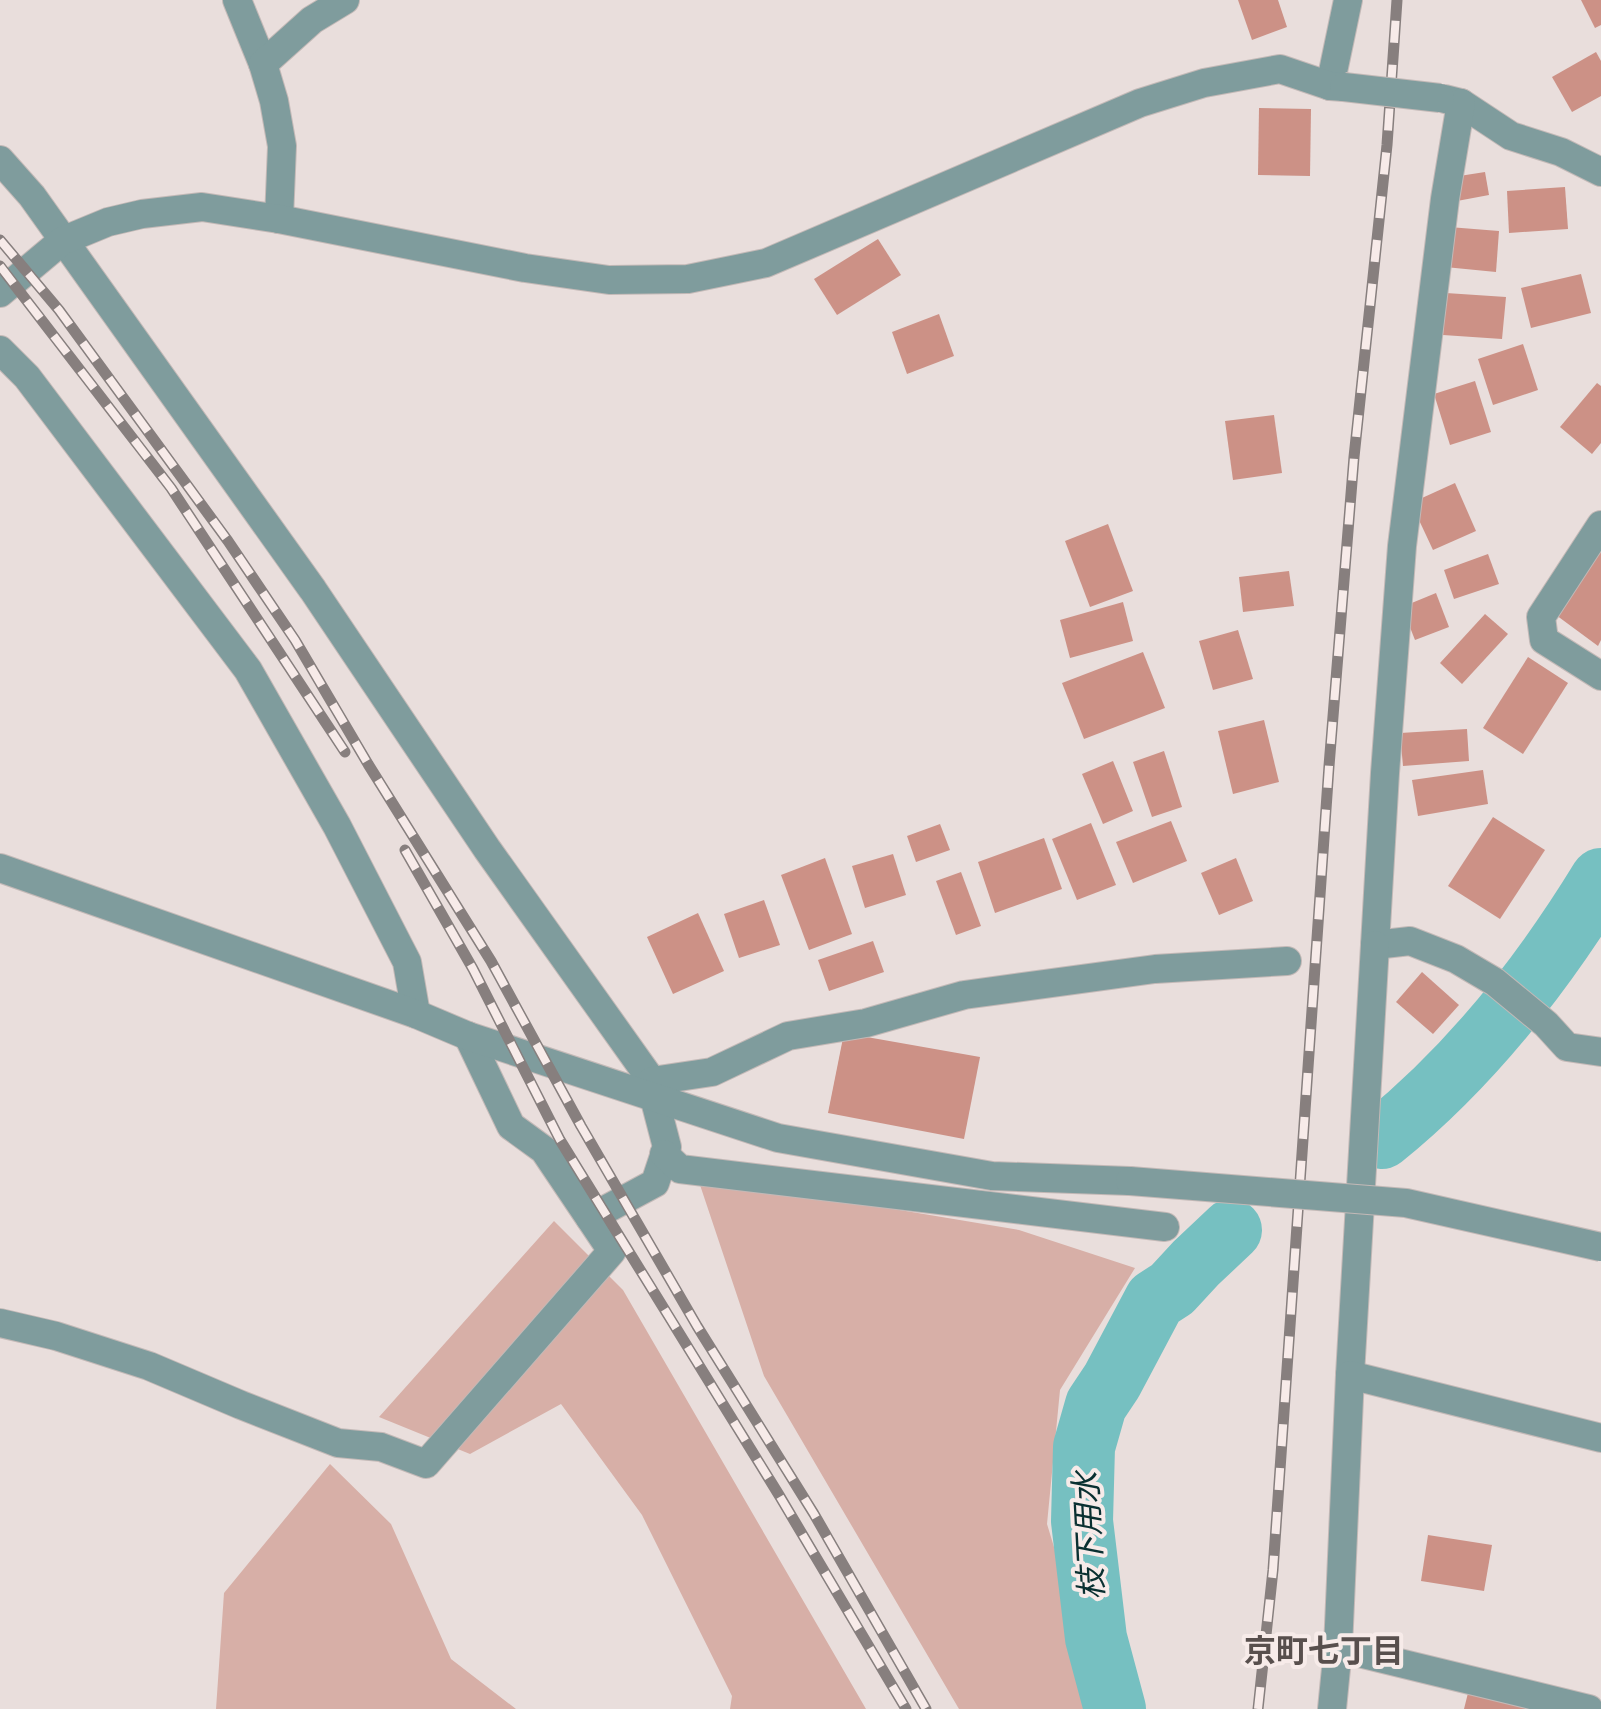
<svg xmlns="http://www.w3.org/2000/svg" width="1601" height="1709" viewBox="0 0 1601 1709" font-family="'Golos Text','Noto Sans JP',sans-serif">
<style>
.green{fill:#d7afa7}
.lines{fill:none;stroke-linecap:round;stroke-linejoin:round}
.river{stroke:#76c0c1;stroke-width:62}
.building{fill:#cc9186}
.minor-casing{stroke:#c3b9b7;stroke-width:30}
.tertiary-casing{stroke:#c3b9b7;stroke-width:30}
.minor{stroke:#7f9c9d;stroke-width:28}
.tertiary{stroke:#7f9c9d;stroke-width:28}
.rail-casing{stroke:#877f7e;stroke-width:11}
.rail{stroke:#f7ebe9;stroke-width:8;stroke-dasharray:22;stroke-linecap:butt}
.minor-bridge-casing{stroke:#c3b9b7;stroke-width:30;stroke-linecap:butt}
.tertiary-bridge-casing{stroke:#c3b9b7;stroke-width:30;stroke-linecap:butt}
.minor-bridge{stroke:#7f9c9d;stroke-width:28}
.tertiary-bridge{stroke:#7f9c9d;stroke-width:28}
.labels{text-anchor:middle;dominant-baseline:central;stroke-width:8;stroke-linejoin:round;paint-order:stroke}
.water-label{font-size:32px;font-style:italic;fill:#0a3031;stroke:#f7ebe9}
.neighbourhood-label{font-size:32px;font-weight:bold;fill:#584f4d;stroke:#f7ebe9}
</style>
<rect width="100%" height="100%" fill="#e9dedc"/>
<!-- green -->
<g class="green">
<polygon points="697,1176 1019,1230 1135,1268 1060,1390 1047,1524 1103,1709 959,1709 764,1376"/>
<polygon points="554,1221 623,1290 866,1709 730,1709 732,1696 642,1515 561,1404 470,1454 379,1417"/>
<polygon points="330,1464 391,1524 451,1659 516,1709 216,1709 224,1593"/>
</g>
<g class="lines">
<!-- river -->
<g class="river">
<path d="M 1382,1138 C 1471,1066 1541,977 1601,879"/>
<polyline points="1115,1709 1096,1638 1082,1521 1084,1447 1096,1405 1112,1381 1155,1300 1172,1289 1196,1263 1231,1230"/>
</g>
</g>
<!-- building -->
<g class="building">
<polygon points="1238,0 1278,0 1287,27 1252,40"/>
<polygon points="1581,0 1601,0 1601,25 1595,28"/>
<polygon points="1596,52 1601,61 1601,96 1572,112 1552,77"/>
<polygon points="1259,108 1311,109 1310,176 1258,175"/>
<polygon points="1485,172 1489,195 1457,201 1453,177"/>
<polygon points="1565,187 1568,229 1509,233 1507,191"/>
<polygon points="1449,227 1499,231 1496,272 1445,267"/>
<polygon points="878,239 901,275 837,315 814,279"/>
<polygon points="1581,274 1591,313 1531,328 1521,288"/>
<polygon points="1446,293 1506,297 1502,339 1443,335"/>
<polygon points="939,314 954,356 907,374 892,332"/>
<polygon points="1523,344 1538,390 1493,405 1478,359"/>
<polygon points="1475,381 1491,432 1450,445 1434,394"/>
<polygon points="1597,383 1601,386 1601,443 1592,454 1560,427"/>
<polygon points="1274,415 1282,473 1233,480 1225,421"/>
<polygon points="1455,483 1476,531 1433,550 1411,503"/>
<polygon points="1108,524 1133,591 1090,607 1065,541"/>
<polygon points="1601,550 1601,640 1598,646 1556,615"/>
<polygon points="1488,554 1499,584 1454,599 1444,570"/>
<polygon points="1289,571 1294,606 1243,612 1239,577"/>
<polygon points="1436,593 1449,627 1415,640 1402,607"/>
<polygon points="1123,602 1133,641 1070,658 1060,620"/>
<polygon points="1485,614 1508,634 1462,684 1440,663"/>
<polygon points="1238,630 1253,679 1213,690 1199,641"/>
<polygon points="1143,652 1165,708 1084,739 1062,683"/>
<polygon points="1528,657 1568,683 1523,754 1483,728"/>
<polygon points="1264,720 1279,782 1233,794 1218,731"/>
<polygon points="1467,729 1469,761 1403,766 1400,733"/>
<polygon points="1164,751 1182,807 1152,817 1133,762"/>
<polygon points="1113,761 1133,811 1103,824 1082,774"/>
<polygon points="1483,770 1488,804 1418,816 1412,780"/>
<polygon points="1493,817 1545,850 1500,919 1448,886"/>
<polygon points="1171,821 1187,861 1133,883 1116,842"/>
<polygon points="1091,823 1116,885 1077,900 1052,839"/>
<polygon points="940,824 950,850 916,862 907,836"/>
<polygon points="1044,838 1062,889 995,913 978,862"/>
<polygon points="893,854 906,895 865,908 852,866"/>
<polygon points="825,858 852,934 809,950 781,875"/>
<polygon points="1236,858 1253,901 1219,915 1201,873"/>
<polygon points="961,872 981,926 956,935 936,881"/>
<polygon points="764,900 780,945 739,958 724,914"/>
<polygon points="698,913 724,971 673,994 647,937"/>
<polygon points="873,941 884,972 829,991 818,960"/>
<polygon points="1422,972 1459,1005 1433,1034 1396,1002"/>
<polygon points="844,1033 980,1057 964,1139 828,1113"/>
<polygon points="1428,1535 1492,1545 1484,1591 1421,1581"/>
<polygon points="1470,1685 1567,1709 1464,1709"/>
</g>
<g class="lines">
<defs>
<g id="minor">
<polyline points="237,0 263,64"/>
<polyline points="1330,86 1348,0"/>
<polyline points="1445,99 1461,103 1511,136 1561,152 1601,172"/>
<polyline points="1461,103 1445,199 1402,546 1385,773 1375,945 1410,941 1456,959 1495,982 1546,1024 1567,1047 1601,1052"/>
<polyline points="0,160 32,196 313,590 487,849 652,1081 654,1097 667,1147 655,1183 590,1218"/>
<polyline points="279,219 282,146 274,101 263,64 312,20 345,0"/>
<polyline points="0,293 62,241 108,222 142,214 202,207 279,219 525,268 609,280 688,279 766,263 1140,103 1204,83 1280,69 1330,86 1344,87"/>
<polyline points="0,350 27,377 248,670 337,826 407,962 416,1014"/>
<polyline points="1601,525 1541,617 1544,640 1601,676"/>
<polyline points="652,1081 712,1072 788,1036 866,1023 964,995 1155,969 1287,961"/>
<polyline points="664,1154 680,1169 1165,1227"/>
<polyline points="0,1323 56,1336 149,1366 241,1405 338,1443 381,1447 426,1464 612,1251 544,1150 511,1126 468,1036"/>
<polyline points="1350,1375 1375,945"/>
<polyline points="1338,1648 1589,1709"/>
<polyline points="1332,1709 1338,1648 1350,1375 1601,1438"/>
</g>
<polyline id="tertiary" points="0,868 416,1014 468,1036 778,1138 992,1176 1130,1181"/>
</defs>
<!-- minor casing -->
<use href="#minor" class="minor-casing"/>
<!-- tertiary casing -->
<use href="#tertiary" class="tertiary-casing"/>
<!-- minor -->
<use href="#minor" class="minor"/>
<!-- tertiary -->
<use href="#tertiary" class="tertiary"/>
<defs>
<g id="rail">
<polyline points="0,240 59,310 228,541 295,640 368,764 491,961 581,1126 697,1326 814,1514 926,1709"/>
<polyline points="0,266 171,488 345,752"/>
<polyline points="405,850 473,969 560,1140 779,1495 906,1709"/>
<polyline points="1258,1709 1273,1570 1329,766 1354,457 1387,145 1397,0"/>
</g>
</defs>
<!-- rail casing -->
<use href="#rail" class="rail-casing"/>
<!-- rail -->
<use href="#rail" class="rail"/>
<defs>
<polyline id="minor-bridge" points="1344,87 1440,98"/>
<polyline id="tertiary-bridge" points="1130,1181 1406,1203 1601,1247"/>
</defs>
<!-- minor-bridge casing -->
<use href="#minor-bridge" class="minor-bridge-casing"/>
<!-- tertiary-bridge casing -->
<use href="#tertiary-bridge" class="tertiary-bridge-casing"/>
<!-- minor-bridge -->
<use href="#minor-bridge" class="minor-bridge"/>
<!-- tertiary-bridge -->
<use href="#tertiary-bridge" class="tertiary-bridge"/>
</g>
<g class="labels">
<!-- water labels -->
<g class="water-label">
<text transform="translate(1088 1536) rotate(-93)">枝下用水</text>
</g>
<!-- neighbourhood labels -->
<g class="neighbourhood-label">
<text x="1324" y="1650">京町七丁目</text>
</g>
</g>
</svg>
